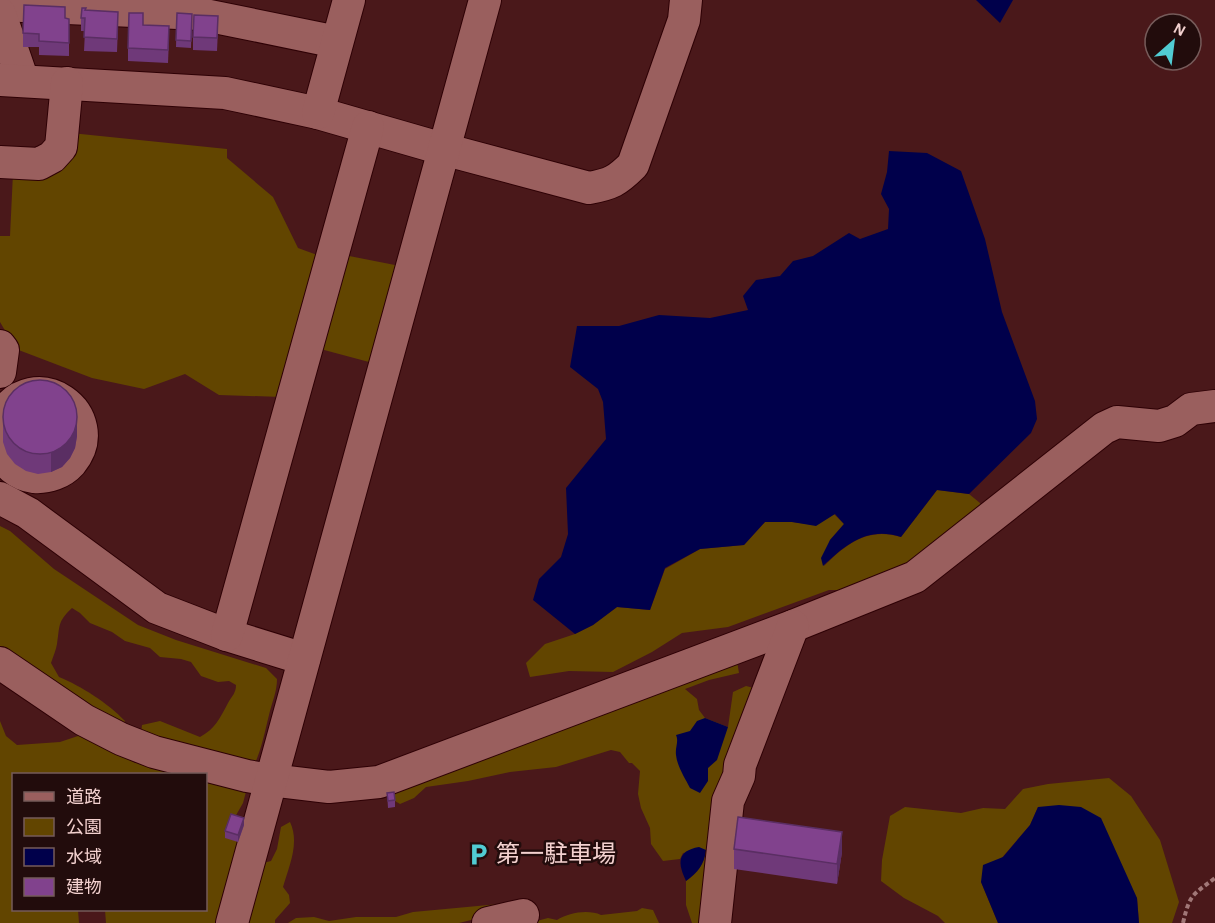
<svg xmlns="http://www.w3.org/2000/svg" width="1215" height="923" viewBox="0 0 1215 923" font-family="'Alegreya Sans','Noto Sans JP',sans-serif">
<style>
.green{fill:#624500}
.water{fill:#00004b}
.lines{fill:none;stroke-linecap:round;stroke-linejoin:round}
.minor-casing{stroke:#2e0005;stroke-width:34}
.path{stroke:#a17777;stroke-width:4;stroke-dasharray:4.5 3;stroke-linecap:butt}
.minor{stroke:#9a5f5e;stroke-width:32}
.wall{fill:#6f3979}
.shaded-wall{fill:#5a2e63}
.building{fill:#81428d;stroke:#5a2e63;stroke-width:1.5}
.labels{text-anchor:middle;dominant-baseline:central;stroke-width:5;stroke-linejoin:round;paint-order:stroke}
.poi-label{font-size:24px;fill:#f3d1cf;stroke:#220c0c;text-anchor:start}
</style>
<rect width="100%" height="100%" fill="#4a181a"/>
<!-- green -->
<g class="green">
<polygon points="71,133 227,149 227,158 273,197 298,248 320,256 282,397 219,395 185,374 144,389 92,378 16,349 0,322 0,236 10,236 13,173"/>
<polygon points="339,254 400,266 369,362 313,347"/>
<path d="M 937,490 L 969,494 L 980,503 L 983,523 L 951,558 L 851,590 L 829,590 L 728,627 L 682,633 L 652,652 L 613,672 L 569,671 L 530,677 L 526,663 L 545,644 L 575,634 L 593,625 L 617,607 L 650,610 L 665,569 L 700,549 L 744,545 L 765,522 L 792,522 L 816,525 L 834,514 L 844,524 L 830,540 L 824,566 C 847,543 868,527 901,537 Z"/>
<path d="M 0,526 L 10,531 L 54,569 L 138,625 L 176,640 L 266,668 L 277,679 C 277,692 272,702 269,715 C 264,735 261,752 252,770 L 141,734 L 142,725 L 160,721 L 200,737 C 215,729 220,718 228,703 C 232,696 236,693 236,685 L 229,681 L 218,682 L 201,676 L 191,662 L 181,659 L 160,657 L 150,648 L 125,641 L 112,632 L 90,623 L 80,613 L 72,608 C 57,622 60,626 57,644 C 56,650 53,657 51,663 L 59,677 C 81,686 108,703 125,721 L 120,729 L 0,656 Z"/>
<path d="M 737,661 L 739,673 L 709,680 L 685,689 L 697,699 L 699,710 L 705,718 L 728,727 L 733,692 L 746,686 L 758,689 L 709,923 L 692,923 L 686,905 L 686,881 C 698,872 704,865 706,850 L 683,853 L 680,859 L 663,861 L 651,844 L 650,828 L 641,808 L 638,794 L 640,771 L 632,763 L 629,763 L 620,752 L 611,750 L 556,767 L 510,772 L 468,781 L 426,787 L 414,798 L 400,804 L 395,801 L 391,792 Z"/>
<path d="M 0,721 L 6,736 L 17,745 L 60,742 L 84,734 L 120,747 L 125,757 L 135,763 L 145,757 C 180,765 214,775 247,788 L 243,803 L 227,831 L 226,838 L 249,840 L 223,911 L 216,923 L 106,923 L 105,910 L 206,910 L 206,774 L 14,774 L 14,910 L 78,910 L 79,923 L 0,923 Z"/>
<polygon points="1109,778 1131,796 1160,840 1179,902 1172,923 1139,923 1137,898 1038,807 1030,825 981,882 998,923 945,923 938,916 904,898 881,881 882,860 890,816 905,807 961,813 983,808 1005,809 1023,789 1048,784"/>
<path d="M 290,822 C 300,843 289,866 283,887 L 289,895 L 290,903 L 275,920 L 275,923 L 243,923 L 263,863 L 271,861 L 277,849 L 281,827 Z"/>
<polygon points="522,902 523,907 459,923 288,923 296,918 314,917 329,921 356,917 396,917 413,912"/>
<path d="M 642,908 L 653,910 L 659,923 L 529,923 L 548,918 L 557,920 C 568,913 588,909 601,915 L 637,911 Z"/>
</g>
<!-- water -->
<g class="water">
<polygon points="976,0 1013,0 1000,23"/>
<path d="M 889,151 L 927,153 L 961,171 L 985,239 L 1002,312 L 1035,401 L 1037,419 L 1031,433 L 969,494 L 937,490 L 901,537 C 868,526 846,544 823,566 L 821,558 L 830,540 L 844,524 L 835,514 L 816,526 L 792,522 L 765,522 L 744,545 L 700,549 L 665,568 L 650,610 L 617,607 L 593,625 L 575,634 L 533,600 L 539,579 L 561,557 L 568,534 L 566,488 L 606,439 L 603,402 L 598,389 L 570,367 L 577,326 L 619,326 L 659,315 L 710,318 L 748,310 L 743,296 L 756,280 L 780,276 L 793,261 L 813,256 L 849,233 L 860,239 L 888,229 L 889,209 L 881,194 L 887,172 Z"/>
<path d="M 705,718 L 728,727 L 717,760 L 708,768 L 708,781 L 700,793 L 690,788 C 685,778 677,766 676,755 C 675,747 679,742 676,735 L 690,731 L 697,721 Z"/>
<polygon points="1059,805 1081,807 1101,818 1137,898 1139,923 998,923 981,882 983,865 1003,857 1030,825 1038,807"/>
<path d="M 699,847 L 706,850 C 704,865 698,872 686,881 C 678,864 676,851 699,847 Z"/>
</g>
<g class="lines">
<defs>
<g id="minor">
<polyline points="0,5 200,14 337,42"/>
<polyline points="0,14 23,81"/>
<path d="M 0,80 L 225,93 L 318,113 L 443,149 L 589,188 C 611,184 617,181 633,165 L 684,20 L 686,0"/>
<polyline points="318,113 349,0"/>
<polyline points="0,162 39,164 52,157 61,147 67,83"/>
<polyline points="0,346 3,350 0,372"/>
<path d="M 0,419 C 34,359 110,416 71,463 C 62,473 48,478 34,477 C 18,475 5,464 0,449"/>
<polyline points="0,498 28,513 157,608 227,635 304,659"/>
<polyline points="227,635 368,127"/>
<polyline points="0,663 84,720 121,739 154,752 247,776 270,780 329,787 379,782 793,626 915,577 1104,428 1117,422 1159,426 1175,421 1191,409 1215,406"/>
<polyline points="232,923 485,0"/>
<polyline points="488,923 523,915"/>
<polyline points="715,923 728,801 739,776 740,765 793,626"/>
</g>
</defs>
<!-- minor casing -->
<use href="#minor" class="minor-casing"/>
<!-- path -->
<path class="path" d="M 1183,923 C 1190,893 1192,896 1215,878"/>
<!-- minor -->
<use href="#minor" class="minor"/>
</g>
<!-- wall -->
<g class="wall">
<polygon points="86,10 118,25 117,52 84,51 85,31 81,31 81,18"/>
<polygon points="177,13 192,14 191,48 176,47"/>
<polygon points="65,18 69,32 69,56 39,55 39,47 23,47 23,33"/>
<polygon points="143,25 169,39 168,63 128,61 128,48"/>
<polygon points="218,29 217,51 193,50 193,37"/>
<polygon points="3,410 77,436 75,448 70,458 62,467 51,472 38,474 26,471 15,464 7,454 3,442"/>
<polygon points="387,793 395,800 395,807 388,808"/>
<polygon points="244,825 238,842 225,838 225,831"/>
<polygon points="734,849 842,852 837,884 734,869"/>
</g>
<!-- shaded-wall -->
<g class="shaded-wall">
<polygon points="77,417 77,436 75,448 70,458 62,467 51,472 51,453"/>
<polygon points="244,818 244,825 238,842 238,835"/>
<polygon points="842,832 842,852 837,884 837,864"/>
</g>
<!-- building -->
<g class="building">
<polygon points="24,5 65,7 65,18 69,19 69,43 39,41 39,34 23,33"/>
<polygon points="82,8 86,8 85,10 118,12 117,39 84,37 85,18 81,18"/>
<polygon points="129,13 143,13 143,25 169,26 168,50 128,48"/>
<polygon points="177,13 192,14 191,41 176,40"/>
<polygon points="194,15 218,16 217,38 193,37"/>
<circle cx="40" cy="417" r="37"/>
<polygon points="394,792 395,800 388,801 387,793"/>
<polygon points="231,814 244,818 238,835 225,831"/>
<polygon points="738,817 842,832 837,864 734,849"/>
</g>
<!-- icons -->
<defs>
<symbol id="parking-bare" viewBox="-9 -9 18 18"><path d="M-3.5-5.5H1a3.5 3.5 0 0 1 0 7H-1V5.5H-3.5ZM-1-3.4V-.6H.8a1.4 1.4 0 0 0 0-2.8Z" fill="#51ccd3" stroke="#220c0c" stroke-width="2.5" paint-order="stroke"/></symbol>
</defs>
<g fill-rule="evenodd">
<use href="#parking-bare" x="462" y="838" width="33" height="33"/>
</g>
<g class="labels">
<!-- poi labels -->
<g class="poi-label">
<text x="496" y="855">第一駐車場</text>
</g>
</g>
<!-- legend -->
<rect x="12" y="773" width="195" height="138" fill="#220c0c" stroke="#765b5a" stroke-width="1.5"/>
<rect x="24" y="792" width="30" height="9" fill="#9a5f5e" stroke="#765b5a" stroke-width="1.5"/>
<text x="66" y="803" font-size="18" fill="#f3d1cf">道路</text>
<rect x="24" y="818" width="30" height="18" fill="#624500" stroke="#765b5a" stroke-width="1.5"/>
<text x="66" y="833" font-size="18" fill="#f3d1cf">公園</text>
<rect x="24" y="848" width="30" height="18" fill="#00004b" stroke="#765b5a" stroke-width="1.5"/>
<text x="66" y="863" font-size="18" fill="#f3d1cf">水域</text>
<rect x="24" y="878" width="30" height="18" fill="#81428d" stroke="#765b5a" stroke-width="1.5"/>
<text x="66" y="893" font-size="18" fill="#f3d1cf">建物</text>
<!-- north arrow -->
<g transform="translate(1173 42) rotate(28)"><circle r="28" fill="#220c0c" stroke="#765b5a" stroke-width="1.5"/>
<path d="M0-4.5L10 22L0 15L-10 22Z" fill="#51ccd3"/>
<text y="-9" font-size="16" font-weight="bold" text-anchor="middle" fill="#f3d1cf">N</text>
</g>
</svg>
